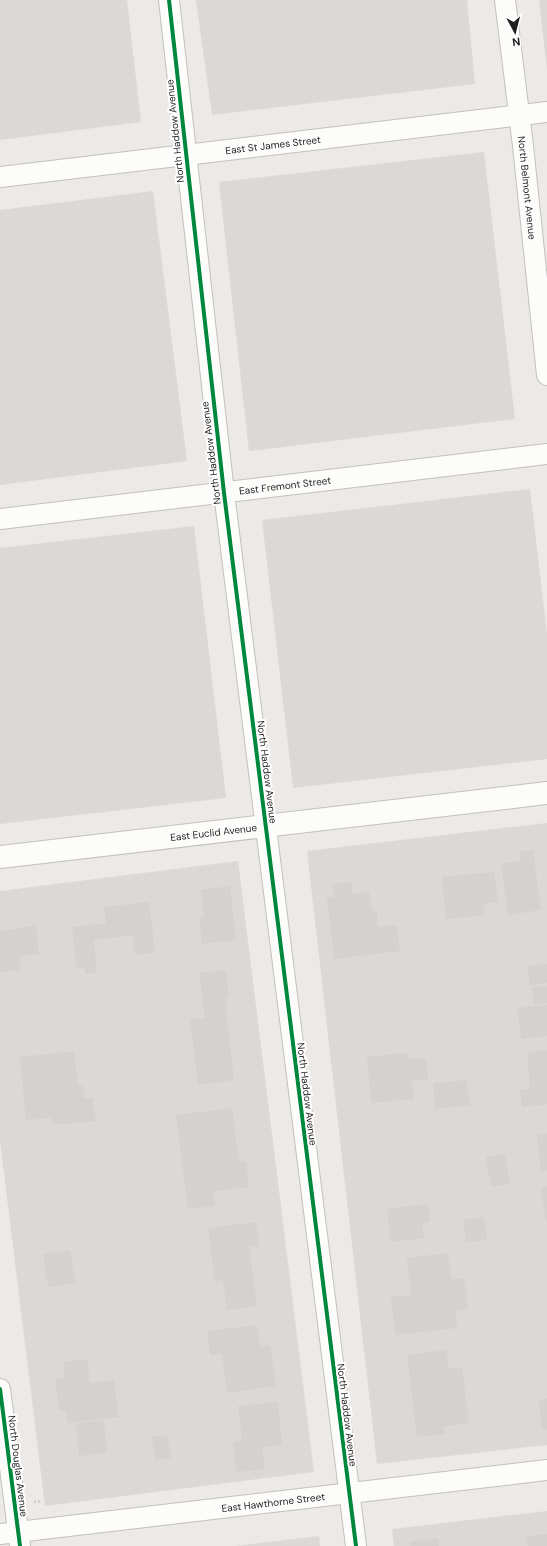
<svg xmlns="http://www.w3.org/2000/svg" width="547" height="1546" viewBox="0 0 547 1546" font-family="'DM Sans',sans-serif">
<style>
.residential{fill:#dbd9d8}
.building{fill:#d4d1d0}
.lines{fill:none;stroke-linecap:round;stroke-linejoin:round}
.minor-casing{stroke:#c2c0bf;stroke-width:22}
.tertiary-casing{stroke:#c2c0bf;stroke-width:24}
.path{stroke:#d6c7c8;stroke-width:2.5;stroke-dasharray:2 2;stroke-linecap:butt}
.minor{stroke:#fcfcfb;stroke-width:20}
.tertiary{stroke:#fcfcfb;stroke-width:22}
.cycleway-casing{stroke:#fff;stroke-width:6}
.cycleway{stroke:#00873e;stroke-width:4}
.labels{text-anchor:middle;dominant-baseline:central;stroke-width:4;stroke-linejoin:round;paint-order:stroke}
.street-label{font-size:10px;fill:#1e1e1e;stroke:#fff}
</style>
<rect width="100%" height="100%" fill="#ece9e7"/>
<!-- residential -->
<g class="residential">
<polygon points="0,0 127,0 141,122 0,140"/>
<polygon points="196,0 467,0 475,84 212,115"/>
<polygon points="539,0 547,0 547,70"/>
<polygon points="484,152 515,419 249,451 219,182"/>
<polygon points="153,191 187,461 0,485 0,210"/>
<polygon points="530,489 547,634 547,759 293,788 262,520"/>
<polygon points="194,526 226,798 0,824 0,548"/>
<polygon points="547,823 547,1445 377,1464 307,851"/>
<polygon points="238,861 314,1472 45,1506 0,1141 0,891"/>
<polygon points="547,1511 547,1546 394,1546 392,1529"/>
<polygon points="319,1536 320,1546 235,1546"/>
</g>
<!-- building -->
<g class="building">
<polygon points="533,850 541,910 508,915 501,864 520,861 519,852"/>
<polygon points="494,872 498,902 484,903 485,915 446,919 442,877"/>
<polygon points="351,882 353,894 369,892 372,911 377,911 378,927 397,925 400,951 334,959 327,898 334,897 332,884"/>
<polygon points="230,886 236,940 202,944 199,918 204,917 201,890"/>
<polygon points="149,902 155,953 135,955 133,935 94,940 97,972 85,974 85,968 77,969 72,927 106,923 104,907"/>
<polygon points="36,926 39,954 19,956 20,970 0,972 0,931"/>
<polygon points="547,964 547,983 530,986 527,966"/>
<polygon points="226,970 229,997 225,998 234,1080 198,1085 190,1019 205,1018 199,973"/>
<polygon points="547,986 547,1003 534,1005 532,987"/>
<polygon points="547,1005 547,1036 521,1039 517,1008"/>
<polygon points="547,1050 547,1104 522,1107 520,1090 530,1089 527,1052"/>
<polygon points="74,1051 78,1086 83,1086 84,1098 93,1098 96,1121 52,1125 51,1118 26,1120 20,1057"/>
<polygon points="408,1053 409,1059 426,1058 428,1080 412,1081 414,1099 371,1103 367,1057"/>
<polygon points="467,1080 470,1105 435,1109 433,1083"/>
<polygon points="232,1108 239,1161 246,1161 249,1187 213,1191 215,1206 188,1209 176,1115"/>
<polygon points="547,1133 547,1170 541,1171 537,1135"/>
<polygon points="505,1154 510,1184 491,1187 486,1157"/>
<polygon points="547,1187 547,1221 546,1221 541,1188"/>
<polygon points="428,1204 430,1222 422,1223 424,1238 391,1242 387,1209"/>
<polygon points="484,1217 487,1240 466,1242 463,1220"/>
<polygon points="256,1222 259,1246 249,1247 257,1306 227,1310 223,1280 215,1281 208,1228"/>
<polygon points="70,1250 75,1283 48,1287 43,1254"/>
<polygon points="448,1253 451,1279 464,1278 468,1309 455,1311 457,1328 395,1335 391,1297 411,1295 407,1258"/>
<polygon points="257,1325 260,1346 270,1345 276,1386 227,1393 222,1354 210,1355 207,1331"/>
<polygon points="446,1350 449,1369 462,1367 469,1423 444,1426 445,1434 417,1437 407,1355"/>
<polygon points="87,1359 90,1383 114,1380 119,1417 67,1423 66,1410 59,1410 55,1379 65,1378 63,1362"/>
<polygon points="547,1399 547,1429 542,1429 539,1400"/>
<polygon points="278,1402 282,1445 262,1447 265,1469 236,1472 233,1442 242,1440 238,1406"/>
<polygon points="104,1420 107,1452 79,1456 76,1423"/>
<polygon points="167,1435 171,1458 155,1460 152,1437"/>
<polygon points="547,1534 547,1546 528,1546 526,1537"/>
<polygon points="438,1538 439,1546 410,1546 409,1542"/>
</g>
<g class="lines">
<defs>
<g id="minor">
<polyline points="169,0 224,493 356,1546"/>
<path id="s1" d="M 505,0 L 523,146 L 547,375"/>
<path id="s2" d="M 0,177 L 547,112"/>
<path id="s3" d="M 0,519 L 547,454"/>
<polyline points="0,1389 20,1546"/>
<path id="s4" d="M 0,1534 L 547,1470"/>
</g>
<g id="tertiary">
<path id="s5" d="M 0,857 L 547,793"/>
</g>
</defs>
<!-- minor casing -->
<use href="#minor" class="minor-casing"/>
<!-- tertiary casing -->
<use href="#tertiary" class="tertiary-casing"/>
<!-- path -->
<polyline class="path" points="34,1502 42,1501"/>
<!-- minor -->
<use href="#minor" class="minor"/>
<!-- tertiary -->
<use href="#tertiary" class="tertiary"/>
<defs>
<g id="cycleway">
<polyline points="169,0 224,493 356,1546"/>
<polyline points="0,1389 20,1546"/>
</g>
</defs>
<!-- cycleway casing -->
<use href="#cycleway" class="cycleway-casing"/>
<!-- cycleway -->
<use href="#cycleway" class="cycleway"/>
</g>
<g class="labels">
<!-- street labels -->
<g class="street-label">
<text transform="translate(175 131) rotate(-96)">North Haddow Avenue</text>
<text stroke="none"><textPath href="#s2" startOffset="275">East St James Street</textPath></text>
<text stroke="none"><textPath href="#s1" startOffset="189">North Belmont Avenue</textPath></text>
<text transform="translate(211 453) rotate(-97)">North Haddow Avenue</text>
<text stroke="none"><textPath href="#s3" startOffset="287">East Fremont Street</textPath></text>
<text transform="translate(267 772) rotate(83)">North Haddow Avenue</text>
<text stroke="none"><textPath href="#s5" startOffset="215">East Euclid Avenue</textPath></text>
<text transform="translate(307 1094) rotate(83)">North Haddow Avenue</text>
<text transform="translate(347 1415) rotate(83)">North Haddow Avenue</text>
<text transform="translate(18 1466) rotate(83)">North Douglas Avenue</text>
<text stroke="none"><textPath href="#s4" startOffset="275">East Hawthorne Street</textPath></text>
</g>
</g>
<!-- north arrow -->
<g transform="translate(515 32) rotate(173)" stroke="#ffffff" stroke-width="3" paint-order="stroke">
<path d="M0-3L7 15L0 10L-7 15Z" fill="#1e1e1e"/>
<text y="-6" font-size="11" font-weight="bold" text-anchor="middle" fill="#1e1e1e">N</text>
</g>
</svg>
